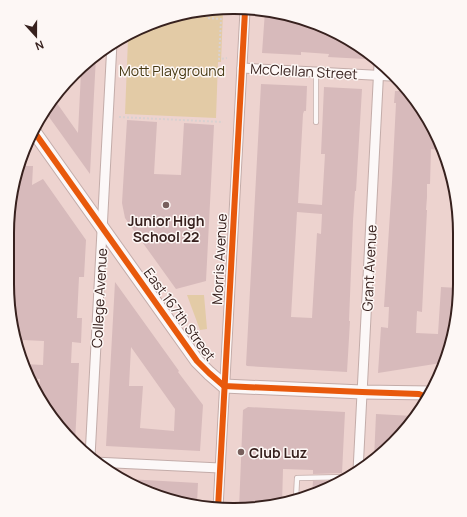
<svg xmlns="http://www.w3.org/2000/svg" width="467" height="517" viewBox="0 0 467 517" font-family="Manrope,sans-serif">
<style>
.green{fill:#e3cba6}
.building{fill:#d7babb;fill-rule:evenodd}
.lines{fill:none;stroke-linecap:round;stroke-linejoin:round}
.lane-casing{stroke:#c3aca9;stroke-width:6}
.street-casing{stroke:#c3aca9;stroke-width:11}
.secondary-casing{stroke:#c3aca9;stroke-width:15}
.path{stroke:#d9d1d0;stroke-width:2;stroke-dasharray:2 2;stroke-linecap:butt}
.lane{stroke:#fcf8f8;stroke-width:4.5}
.street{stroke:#fcf8f8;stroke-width:9}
.secondary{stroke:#fcf8f8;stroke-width:13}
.cycleway-casing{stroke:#fdf7f5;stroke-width:8}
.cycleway{stroke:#e8590c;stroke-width:6}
.poi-dot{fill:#775f5c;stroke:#fdf7f5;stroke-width:1.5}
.labels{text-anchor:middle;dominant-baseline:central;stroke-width:3;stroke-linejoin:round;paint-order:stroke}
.park-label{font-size:14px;fill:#463913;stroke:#fdf7f5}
.street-label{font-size:14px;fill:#37211e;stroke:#fdf7f5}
.poi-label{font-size:14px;font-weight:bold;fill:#37211e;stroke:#fdf7f5}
.rim{fill:none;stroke:#37211e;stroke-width:2}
</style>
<rect width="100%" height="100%" fill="#edd3cf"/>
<!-- green -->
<g class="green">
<polygon points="189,11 223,11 221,62 218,62 216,118 125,114 128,39 131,39 131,35"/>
<polygon points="187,295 204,295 207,329 200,330"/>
</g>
<!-- building -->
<g class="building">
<polygon points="265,11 277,11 359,45 365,51 365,59 328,57 329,54 301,52 301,55 262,53"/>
<polygon points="96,57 94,94 90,174 44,110 54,99 78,133 81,72"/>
<path d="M 261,84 L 307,86 L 306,111 L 304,111 L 303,114 L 298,203 L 322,205 L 325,154 L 321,154 L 324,87 L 362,89 L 356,191 L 355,191 L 353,221 L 349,321 L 350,321 L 347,372 L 247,366 L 246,365 ZM 297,212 L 322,214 L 321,234 L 317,233 L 312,318 L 291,317 Z"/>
<polygon points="395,91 405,91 422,107 439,150 431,149 430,184 427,184 427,197 426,210 427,210 422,312 417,311 416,333 438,334 441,287 458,288 458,313 441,363 378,373 381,327 388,328 389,307 384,307 392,182 396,103 394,103"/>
<polygon points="127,120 157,122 154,174 181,175 184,123 214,125 206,281 176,289 125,218 122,203"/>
<polygon points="21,166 33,166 32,185 43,179 86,240 84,277 79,277 77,318 82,318 81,343 72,342 71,363 79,363 75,443 54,422 39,398 40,379 28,378 24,364 43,365 44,341 23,340 21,357 11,328 11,189"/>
<path d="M 115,282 L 179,371 L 178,372 L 203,405 L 200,451 L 106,446 ZM 131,347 L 175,409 L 174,431 L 140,428 L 143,386 L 129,386 Z"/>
<polygon points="248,407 345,412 342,473 313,474 313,470 283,469 282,504 239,509 243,410"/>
<polygon points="376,414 413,416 374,460"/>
<polygon points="127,479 198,483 197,503 188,502 188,504 175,502"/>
<polygon points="313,481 342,481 333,487 312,494"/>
</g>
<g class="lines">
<defs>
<g id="lane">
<polyline points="316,122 316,72"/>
<polyline points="296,499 297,478 349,477"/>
</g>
<g id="street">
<polyline points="242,68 390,76"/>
<polyline points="90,457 112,43"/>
<polyline points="94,462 220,468"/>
<polyline points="358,471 379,65"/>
<polyline points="218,508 245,11"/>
</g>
<polyline id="secondary" points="35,133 197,361 209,373 224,386 362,392 431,393"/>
</defs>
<!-- lane casing -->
<use href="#lane" class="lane-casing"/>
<!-- street casing -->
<use href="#street" class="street-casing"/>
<!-- secondary casing -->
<use href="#secondary" class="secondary-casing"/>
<!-- path -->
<g class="path">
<polyline points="207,11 207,18 221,19 219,59 227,58"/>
<polyline points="212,11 228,13"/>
<polyline points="128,37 131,37"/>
<polyline points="119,117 223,122"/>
</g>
<!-- lane -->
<use href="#lane" class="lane"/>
<!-- street -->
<use href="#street" class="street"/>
<!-- secondary -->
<use href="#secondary" class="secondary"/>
<defs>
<g id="cycleway">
<polyline points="35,133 197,361 209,373 224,386 362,392 419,394 429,398"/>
<polyline points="218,508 245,11"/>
</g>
</defs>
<!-- cycleway casing -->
<use href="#cycleway" class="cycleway-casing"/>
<!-- cycleway -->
<use href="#cycleway" class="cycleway"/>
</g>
<!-- markers -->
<g class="poi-dot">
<circle cx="166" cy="205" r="4"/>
<circle cx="241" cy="452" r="4"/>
</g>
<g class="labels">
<!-- park labels -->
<g class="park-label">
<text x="172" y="70">Mott Playground</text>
</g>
<!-- street labels -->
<g class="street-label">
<text transform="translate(304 71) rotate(3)">McClellan Street</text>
<text transform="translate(219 259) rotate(-87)">Morris Avenue</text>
<text transform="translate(369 268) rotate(-87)">Grant Avenue</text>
<text transform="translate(99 298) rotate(-87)">College Avenue</text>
<text transform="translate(180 314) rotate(54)">East 167th Street</text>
</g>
<!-- poi labels -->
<g class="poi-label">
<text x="166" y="220">Junior High<tspan x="166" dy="16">School 22</tspan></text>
<text x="249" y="452" text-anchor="start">Club Luz</text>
</g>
</g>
<!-- crop -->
<path d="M0 0H467V517H0ZM233 14H234A219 219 0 0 1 453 233V284A219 219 0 0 1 234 503H233A219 219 0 0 1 14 284V233A219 219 0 0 1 233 14Z" fill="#fdf7f5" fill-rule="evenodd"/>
<path class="rim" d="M233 14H234A219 219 0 0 1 453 233V284A219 219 0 0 1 234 503H233A219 219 0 0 1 14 284V233A219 219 0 0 1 233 14Z"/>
<!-- north arrow -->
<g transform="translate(36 36) rotate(159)" stroke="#fdf7f5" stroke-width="3" paint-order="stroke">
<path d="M0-3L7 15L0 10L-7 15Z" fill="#37211e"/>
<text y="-6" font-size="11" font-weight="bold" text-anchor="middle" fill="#37211e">N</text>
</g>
</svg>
